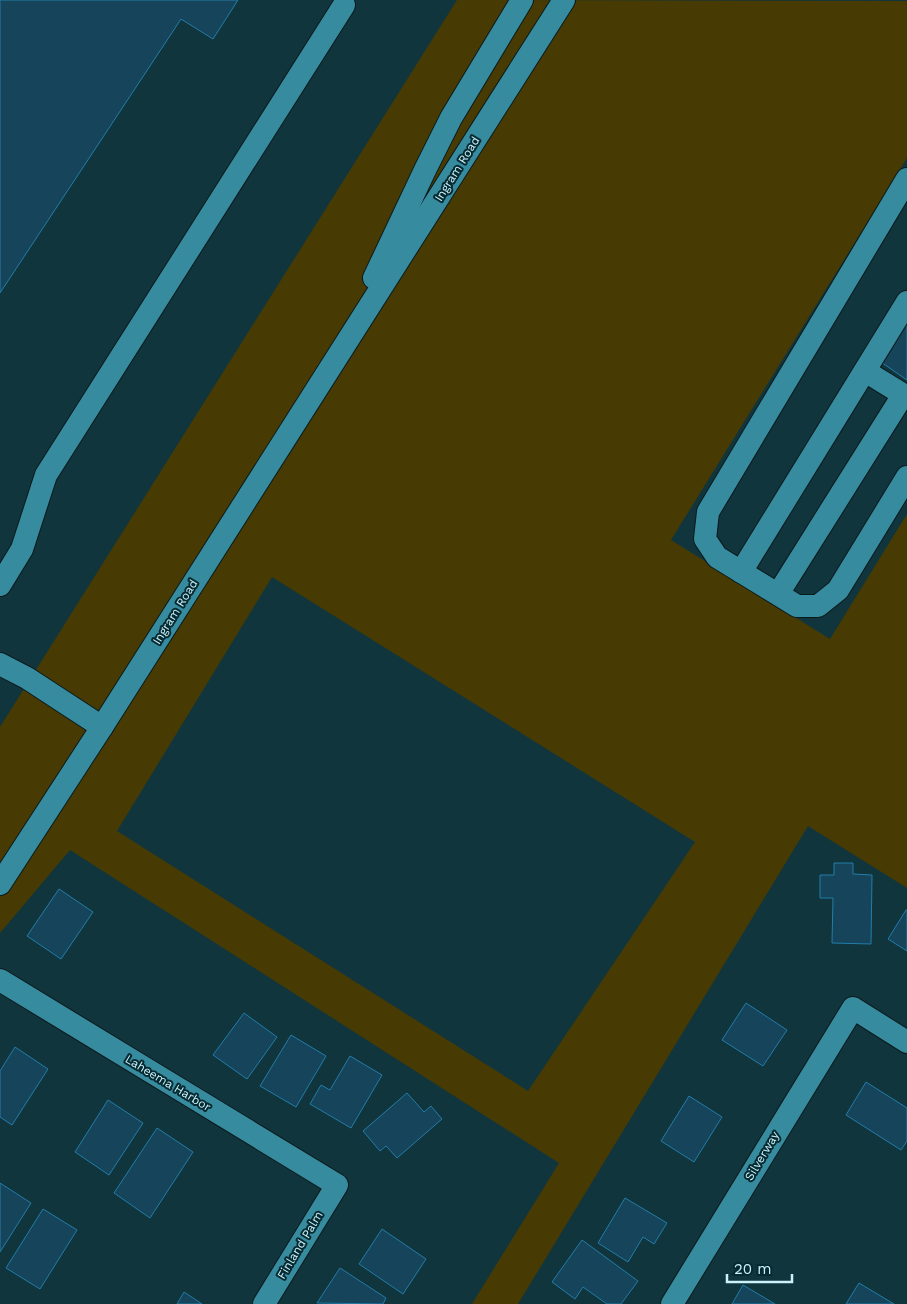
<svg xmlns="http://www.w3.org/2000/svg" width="907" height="1304" viewBox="0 0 907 1304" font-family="'Work Sans',sans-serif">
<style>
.green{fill:#473b03;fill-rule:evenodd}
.building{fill:#16445b;stroke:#227da9}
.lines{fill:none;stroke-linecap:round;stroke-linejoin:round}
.minor-casing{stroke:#0b1a1d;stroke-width:24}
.minor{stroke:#378b9e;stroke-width:22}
.labels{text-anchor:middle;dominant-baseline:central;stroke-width:4;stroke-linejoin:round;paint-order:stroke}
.street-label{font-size:12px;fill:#cbf2fc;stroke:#052a32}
</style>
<rect width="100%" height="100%" fill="#11353d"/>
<!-- green -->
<path class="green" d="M 457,0 L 907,1 L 907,158 L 671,540 L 830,639 L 907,514 L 907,888 L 808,826 L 518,1304 L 472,1304 L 559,1163 L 70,850 L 0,933 L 0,727 ZM 272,577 L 695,842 L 528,1091 L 117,831 Z"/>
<!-- building -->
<g class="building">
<polygon points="0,0 238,0 213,39 181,19 0,293"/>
<polygon points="907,319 907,380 878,360"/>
<polygon points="834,863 853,863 853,874 872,875 871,944 832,943 833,898 820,898 820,875 834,875"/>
<polygon points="59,889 93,912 61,959 27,936"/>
<polygon points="906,910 907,910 907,951 888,939"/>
<polygon points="746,1003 787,1030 763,1066 722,1040"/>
<polygon points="244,1013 277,1037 247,1079 213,1055"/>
<polygon points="291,1035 326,1056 296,1107 260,1086"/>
<polygon points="15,1047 48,1069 12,1125 0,1117 0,1071"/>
<polygon points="350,1056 382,1075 351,1128 310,1104 321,1085 330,1090"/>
<polygon points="866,1082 907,1108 907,1141 901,1150 846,1115"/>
<polygon points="407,1093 424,1112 431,1106 442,1119 397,1158 386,1146 380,1151 363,1131"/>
<polygon points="689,1096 722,1117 694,1162 661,1141"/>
<polygon points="108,1100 143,1123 109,1175 75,1152"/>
<polygon points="157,1128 193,1152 150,1218 114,1193"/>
<polygon points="0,1183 31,1203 0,1252"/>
<polygon points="625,1198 667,1223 654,1244 643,1237 628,1262 598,1243"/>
<polygon points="43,1209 77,1230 40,1289 6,1268"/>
<polygon points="382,1229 426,1259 403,1294 359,1264"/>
<polygon points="582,1240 638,1281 621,1304 607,1304 583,1287 575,1299 552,1282"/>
<polygon points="340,1268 386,1298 383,1304 317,1303"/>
<polygon points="859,1283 894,1304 846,1304"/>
<polygon points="743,1285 775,1304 732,1304"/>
<polygon points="184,1292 202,1304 177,1304"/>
</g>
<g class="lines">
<defs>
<g id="minor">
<polyline points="907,179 708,512 705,539 717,557 797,606 818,606 838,590 907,477"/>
<polyline points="374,278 425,170 451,118 522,0"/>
<polyline points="865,371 907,397"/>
<polyline points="741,572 907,302"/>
<polyline points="0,585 22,549 46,475 344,5"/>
<polyline points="778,594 903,395"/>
<polyline points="0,664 27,678 102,727"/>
<polyline points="0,884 102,727 564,0"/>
<polyline points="0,980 337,1185 264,1304"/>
<polyline points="672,1304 853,1008 907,1042"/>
</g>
</defs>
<!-- minor casing -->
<use href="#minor" class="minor-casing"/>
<!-- minor -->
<use href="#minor" class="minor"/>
</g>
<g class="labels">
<!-- street labels -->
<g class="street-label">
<text transform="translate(457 169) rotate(-58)">Ingram Road</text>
<text transform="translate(175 612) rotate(-58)">Ingram Road</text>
<text transform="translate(168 1083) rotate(31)">Laheema Harbor</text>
<text transform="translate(762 1156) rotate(-59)">Silverway</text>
<text transform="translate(300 1245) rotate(-59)">Finland Palm</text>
</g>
</g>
<!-- scale -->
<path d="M727 1274v8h65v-8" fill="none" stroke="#cbf2fc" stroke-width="2.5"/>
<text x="734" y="1274" font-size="15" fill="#cbf2fc" stroke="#052a32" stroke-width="4" paint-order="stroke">20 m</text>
</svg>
